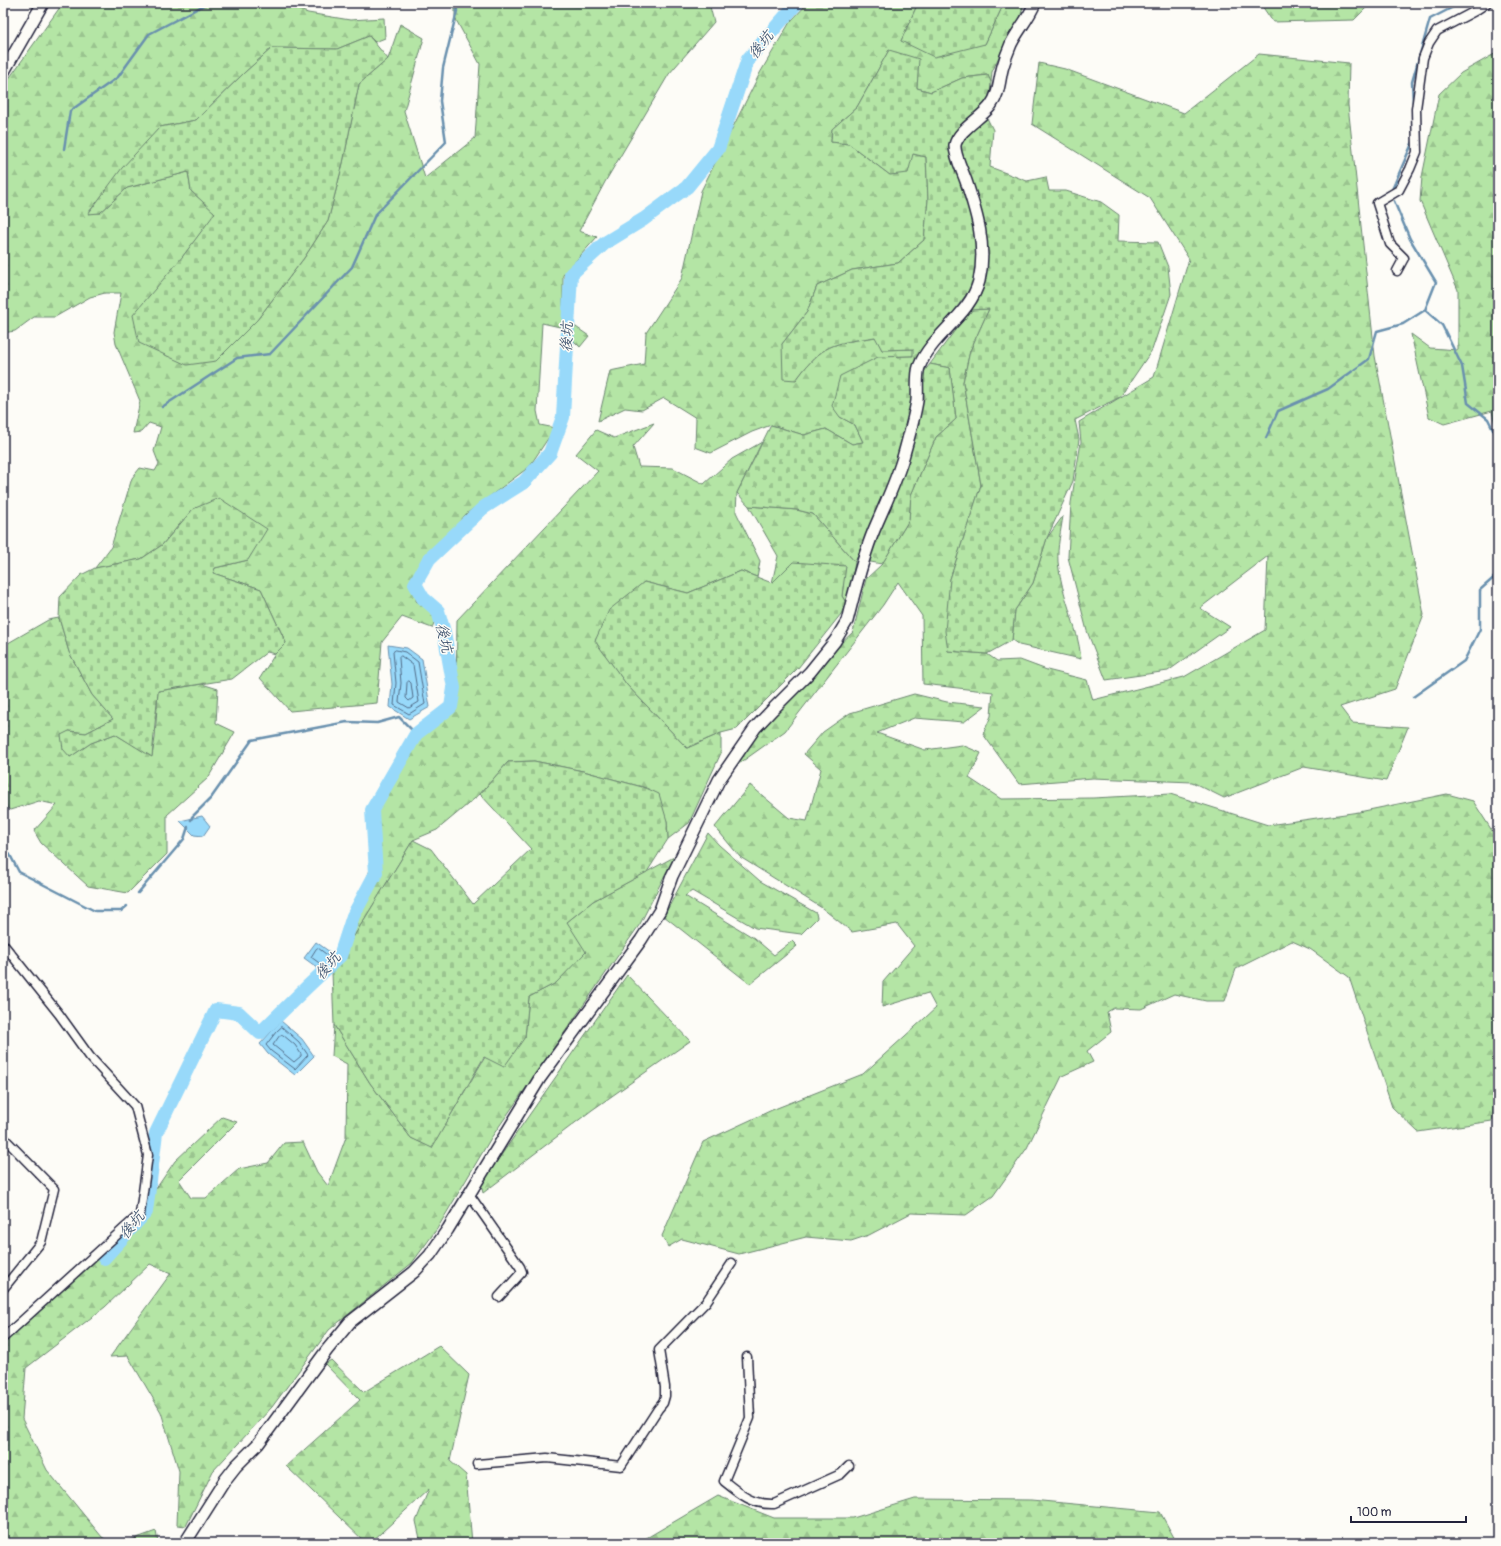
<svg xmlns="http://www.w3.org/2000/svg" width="1501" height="1546" viewBox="0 0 1501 1546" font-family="Pangolin,'LXGW WenKai TC',sans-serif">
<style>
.forest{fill:url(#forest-firs);stroke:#6b8470}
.cemetery{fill:url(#cemetery-stones);stroke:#6b8470}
.water{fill:#98d9fa;stroke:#6990ae}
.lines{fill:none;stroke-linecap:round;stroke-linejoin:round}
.shore{stroke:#516b87;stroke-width:1}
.stream{stroke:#6990ae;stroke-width:2.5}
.river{stroke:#98d9fa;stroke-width:14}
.street-casing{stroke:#22223b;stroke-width:11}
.secondary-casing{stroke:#22223b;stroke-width:14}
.street{stroke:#fdfcf7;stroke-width:8}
.secondary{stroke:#fdfcf7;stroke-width:11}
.labels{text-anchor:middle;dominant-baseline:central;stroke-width:3;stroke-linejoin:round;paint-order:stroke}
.water-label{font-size:15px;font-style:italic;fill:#455974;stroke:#fdfcf7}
</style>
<defs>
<pattern id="forest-firs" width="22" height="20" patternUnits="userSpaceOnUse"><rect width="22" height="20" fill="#b4e5a5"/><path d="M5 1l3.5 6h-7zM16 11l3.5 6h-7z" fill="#9ac48f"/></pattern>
<pattern id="cemetery-stones" width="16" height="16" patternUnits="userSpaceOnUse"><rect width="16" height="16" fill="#b4e5a5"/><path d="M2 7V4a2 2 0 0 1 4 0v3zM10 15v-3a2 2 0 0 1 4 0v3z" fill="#9ac48f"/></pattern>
</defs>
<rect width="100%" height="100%" fill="#fdfcf7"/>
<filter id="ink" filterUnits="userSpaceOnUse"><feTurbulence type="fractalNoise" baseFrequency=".025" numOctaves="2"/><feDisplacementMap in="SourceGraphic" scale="8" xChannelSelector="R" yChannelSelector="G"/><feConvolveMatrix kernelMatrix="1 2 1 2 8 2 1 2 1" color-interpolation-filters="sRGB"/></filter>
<g filter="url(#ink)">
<!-- forest -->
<g class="forest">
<polygon points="63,3 278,3 308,13 350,20 384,18 385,38 375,42 369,36 337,49 272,48 244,73 196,120 160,127 88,213 100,213 127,188 188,172 191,191 216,213 183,256 257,320 304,258 328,221 343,163 359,84 388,59 400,24 424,38 404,111 425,178 475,138 480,64 455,18 455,3 709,3 714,22 669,74 605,182 579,231 597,237 563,275 563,306 573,325 589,336 580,347 560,327 542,323 537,411 540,425 555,428 529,467 466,514 418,569 416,601 437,615 432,628 402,617 382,642 377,703 290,711 260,678 275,654 286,643 261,589 213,573 215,568 248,560 193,509 162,545 141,559 95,568 111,547 132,478 140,468 155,471 159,464 154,451 161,427 149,423 141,432 133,433 140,401 116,344 114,332 121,293 105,293 90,297 55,317 34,317 15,331 3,333 3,87"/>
<path d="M 808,3 L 918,3 L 901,41 L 985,44 L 1004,3 L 1024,3 L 1020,18 L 1006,41 L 992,72 L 991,82 L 987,75 L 962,78 L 931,92 L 917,88 L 889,50 L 857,107 L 832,129 L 831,142 L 849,144 L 890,175 L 913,154 L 926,157 L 928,200 L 924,240 L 898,263 L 852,270 L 817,286 L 807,312 L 782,344 L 796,380 C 823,343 832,344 876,337 L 882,350 L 914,349 L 913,356 L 878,357 L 840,417 L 855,425 L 863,442 L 852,444 L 826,429 L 804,435 L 771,425 L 752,432 L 711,453 L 695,447 L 696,418 L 664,398 L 642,410 L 625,408 L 598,421 L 610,371 L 644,364 L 646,333 L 682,278 L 701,191 L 760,73 L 790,22 Z"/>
<polygon points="1260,3 1371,3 1354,20 1273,22"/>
<polygon points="1498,52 1498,439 1492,411 1444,424 1429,417 1411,334 1430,348 1458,350 1458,290 1420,201 1422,177 1439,94 1461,73"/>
<polygon points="1259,54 1349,63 1348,105 1375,356 1424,615 1395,689 1340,707 1352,723 1408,727 1386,781 1304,767 1224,798 1192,782 1093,778 1019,784 983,734 991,716 993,692 923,684 922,616 898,582 883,605 785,731 733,768 745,744 814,668 853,632 866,579 882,564 909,520 911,495 936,437 956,419 950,368 930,364 970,310 989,309 970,351 963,382 981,485 950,579 948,651 987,654 997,661 1020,660 1047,670 1087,680 1093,700 1184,677 1265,630 1268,556 1200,608 1230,627 1168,671 1106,680 1087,631 1068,557 1071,503 1081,442 1079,422 1154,377 1189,259 1150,198 1032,124 1039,63 1065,69 1184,113"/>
<polygon points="654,423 633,447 639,467 673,468 704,484 732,459 762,442 737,493 736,512 760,561 757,577 741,571 688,593 644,582 595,640 627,685 687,748 721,733 721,753 689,823 668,839 667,821 646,788 583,771 534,761 508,762 480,794 437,830 413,840 332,972 378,848 370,820 406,753 441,710 456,699 457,620 598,471 576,454 596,430 614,438"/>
<polygon points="749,506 797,510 813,514 855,562 848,602 846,603 842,596 845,566 772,583 778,556"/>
<path d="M 1063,516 C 1061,530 1057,547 1058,562 C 1061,595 1078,626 1081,659 L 1019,645 L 1012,640 L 1015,610 L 1033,583 L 1047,538 Z"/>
<polygon points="59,618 69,652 92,695 113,719 86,733 69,731 70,757 91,743 115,734 152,756 155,738 158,691 202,684 218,689 216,723 235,732 208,778 167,815 167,854 128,893 88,886 41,843 34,831 57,805 39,801 10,810 3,804 3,646 48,620"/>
<polygon points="914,694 947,702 985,706 964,722 914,718 877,733 925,750 962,745 981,753 969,778 1001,799 1093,798 1170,794 1268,825 1359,812 1447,794 1473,801 1498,840 1498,1086 1492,1121 1418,1132 1392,1107 1349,977 1310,949 1292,941 1236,969 1225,1001 1206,1001 1174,994 1141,1009 1114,1008 1107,1012 1111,1032 1087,1051 1093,1062 1062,1076 1027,1148 993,1196 966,1215 911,1213 869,1235 851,1241 806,1237 739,1254 682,1239 668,1247 662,1236 703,1142 772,1110 863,1074 936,1008 928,993 882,1007 883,982 914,946 897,924 852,932 822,908 740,857 715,827 750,785 789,818 807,821 821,769 804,754 823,732 850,713"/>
<polygon points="708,833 719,845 760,881 816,913 817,918 801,934 755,928 692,891 685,896 754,938 774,955 792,941 797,946 750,984 664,916"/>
<polygon points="674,857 640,924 491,1138 437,1229 412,1263 329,1330 272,1407 213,1471 186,1526 177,1525 179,1471 161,1412 128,1356 110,1357 171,1273 150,1264 105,1307 26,1368 22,1419 47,1470 102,1537 111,1543 3,1543 3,1335 127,1231 175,1161 222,1117 237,1122 179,1180 191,1198 206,1198 239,1169 268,1163 284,1143 303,1142 317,1172 328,1186 346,1137 347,1064 332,1056 334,1025 370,1083 411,1138 432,1147 485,1057 525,1037 529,997 556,983 567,922 593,901"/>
<polygon points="627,975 690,1041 592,1110 483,1193 481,1184"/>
<polygon points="439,1346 469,1375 450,1461 466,1475 472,1543 421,1543 416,1521 429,1489 370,1543 366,1543 286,1466 360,1400 325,1364 331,1360 364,1392"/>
<polygon points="718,1496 774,1518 853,1518 915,1499 1031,1500 1160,1512 1177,1543 638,1543"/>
<polygon points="156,1531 158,1543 123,1543"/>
</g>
<!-- cemetery -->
<g class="cemetery">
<polygon points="918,3 1004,3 985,44 934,57 901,41"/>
<polygon points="369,36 388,59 359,84 343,163 328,221 304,258 257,320 216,361 187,365 139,343 133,315 183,256 215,213 191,191 188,172 127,188 100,213 88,214 122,168 160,127 196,120 244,73 272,48 337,49"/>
<path d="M 889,50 L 919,59 L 917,88 L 931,92 L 962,78 L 988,75 L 991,82 L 989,106 L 957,135 L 976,231 L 978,254 L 974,284 L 931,342 L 914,395 L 898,460 L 855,562 L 813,514 L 797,510 L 749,506 L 737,493 L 771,425 L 804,435 L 826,429 L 852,444 L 863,442 L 855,425 L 840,417 L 832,406 L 840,376 L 878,357 L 913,356 L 913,349 L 882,350 L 875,337 C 832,344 823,343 796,380 L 783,379 L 782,344 L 807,312 L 817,286 L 852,270 L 898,263 L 924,240 L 928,200 L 926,157 L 913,154 L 908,173 L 890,175 L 849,144 L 831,142 L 832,129 L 857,107 Z"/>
<path d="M 987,118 L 993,130 L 990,167 L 1027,181 L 1046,177 L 1049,191 L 1066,191 L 1101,202 L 1119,215 L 1118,241 L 1158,242 L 1168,267 L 1171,294 L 1152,350 L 1120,397 L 1075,420 L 1079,439 L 1073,481 L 1047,538 L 1033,583 L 1015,610 L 1012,640 L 987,654 L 948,651 L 945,631 L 950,579 L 981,485 L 963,382 L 970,351 L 989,309 L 970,310 L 985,263 L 959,150 C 964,135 976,127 987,118 Z"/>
<polygon points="930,364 950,368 956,419 936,437 911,495 909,520 882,564 865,561 896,484 923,373"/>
<polygon points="219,498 267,529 248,560 215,568 213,573 261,589 286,643 275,654 267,652 232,679 158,691 152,757 115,734 91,743 70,757 63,749 61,735 69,731 86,733 113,719 92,695 69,652 59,618 60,597 81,575 95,568 141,559 162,545 193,509"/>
<polygon points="793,562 846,566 842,596 846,603 841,614 798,668 737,729 721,733 687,748 627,685 595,641 609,610 644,582 688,593 741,571 772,583"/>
<polygon points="534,761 583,771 646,788 659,794 667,821 668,839 647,872 593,901 567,922 586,952 556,983 529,997 525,1037 504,1067 484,1057 432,1148 411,1138 370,1083 334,1025 332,972 413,840 431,849 473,904 531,849 480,794 508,762"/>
</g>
<!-- water -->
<g class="water">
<polygon points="388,645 407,648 422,659 430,707 409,719 390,707 392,684"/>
<polygon points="202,816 210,826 203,836 194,835 180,821"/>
<polygon points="316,942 337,957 322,971 304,958"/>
<polygon points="281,1021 302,1039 314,1056 295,1075 268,1054 260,1044"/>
</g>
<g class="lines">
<!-- shore -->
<g class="shore">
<polygon points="396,650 405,652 418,662 425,704 409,714 394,705 396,683 393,652"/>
<polygon points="401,656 413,665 419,702 409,708 399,702 401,683 399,658"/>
<polygon points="409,681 411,683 413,698 409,701 406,698 407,683"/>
<polygon points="318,948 330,957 322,965 311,957 316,949"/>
<polygon points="282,1027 299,1042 308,1055 295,1069 271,1051 266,1045 276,1032"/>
<polygon points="283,1035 295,1045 301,1054 301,1056 294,1062 273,1045 280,1035"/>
</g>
<!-- stream -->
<g class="stream">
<polyline points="1413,103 1412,82 1430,19 1461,3"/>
<polyline points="64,149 70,111 118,77 149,34 208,3"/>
<polyline points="1391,192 1414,139"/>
<polyline points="1394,201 1410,239 1436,282 1425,310 1442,325 1462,366 1468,403 1488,419 1498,439"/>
<polyline points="162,407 237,358 270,354 352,267 375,215 446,142 440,101 443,68 457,11 456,3"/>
<polyline points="1266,438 1278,411 1328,389 1369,359 1377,331 1403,324 1425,310"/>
<polyline points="1413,697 1464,661 1480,629 1480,590 1498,574"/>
<polyline points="191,820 192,817 211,798 252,740 347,722 377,723 399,717 416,734"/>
<polyline points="3,850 9,853 19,872 95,911 121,911 127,906"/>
<polyline points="138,893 184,839 188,827"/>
</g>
<!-- river -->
<polyline class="river" points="104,1258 146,1212 156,1133 216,1010 239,1013 260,1033 307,987 340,956 353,916 376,873 372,810 416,734 451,707 454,688 444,632 438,611 423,598 415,584 429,559 483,508 524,482 550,453 563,417 571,274 605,243 644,219 687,187 718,149 748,59 797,3"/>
<defs>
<g id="street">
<polyline points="1397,271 1404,258 1390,244 1377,203 1399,190 1410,169 1417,152 1416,109 1423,58 1429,43 1437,31 1475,11 1487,3"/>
<polyline points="3,944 59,1014 90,1057 135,1106 148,1155 140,1214 3,1338"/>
<polyline points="3,1137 54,1189 41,1242 3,1289"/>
<polyline points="469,1194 520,1267 522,1272 499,1297"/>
<path d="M 747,1357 L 750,1418 L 724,1481 C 740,1494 753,1505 774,1504 L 841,1474 L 849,1466"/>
<polyline points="477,1464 547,1458 621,1466 658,1409 663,1403 665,1396 665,1387 659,1350 706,1302 732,1263"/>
</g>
<g id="secondary">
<polyline points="3,73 43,3"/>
<path d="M 185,1543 L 225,1480 L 236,1466 L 258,1444 L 327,1350 L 350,1322 L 414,1272 L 430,1255 L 448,1229 L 540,1078 L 641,940 L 660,910 L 672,876 L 719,780 L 755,728 L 773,709 L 810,672 L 835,641 L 847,621 C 855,590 862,559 874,530 C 885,504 897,480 904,454 C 909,436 914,419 917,401 C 918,391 916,375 919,367 C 932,334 970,316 979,281 C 987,246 977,214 966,181 C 963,172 954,154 955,145 C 958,130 983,117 991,105 C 1000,93 999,79 1003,66 C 1005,59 1008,51 1011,44 C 1018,30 1029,18 1035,3"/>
</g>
</defs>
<!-- street casing -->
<use href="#street" class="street-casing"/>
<!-- secondary casing -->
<use href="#secondary" class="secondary-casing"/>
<!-- street -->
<use href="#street" class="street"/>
<!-- secondary -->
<use href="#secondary" class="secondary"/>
</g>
</g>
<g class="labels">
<!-- water labels -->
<g class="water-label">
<text transform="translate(761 45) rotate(-51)">後坑</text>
<text transform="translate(567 337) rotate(-87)">後坑</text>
<text transform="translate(444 638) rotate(77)">後坑</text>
<text transform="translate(328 966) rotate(-48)">後坑</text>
<text transform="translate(132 1225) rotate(-50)">後坑</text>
</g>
</g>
<!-- margin -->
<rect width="1501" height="1546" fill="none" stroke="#fdfcf7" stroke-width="16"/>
<rect x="8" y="8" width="1485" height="1530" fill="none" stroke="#22223b" stroke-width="1.5" filter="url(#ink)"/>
<!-- scale -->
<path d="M1351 1516v6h115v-6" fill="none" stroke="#22223b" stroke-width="2"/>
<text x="1357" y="1516" font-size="12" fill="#22223b" stroke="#fdfcf7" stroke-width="3" paint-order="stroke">100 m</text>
</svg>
